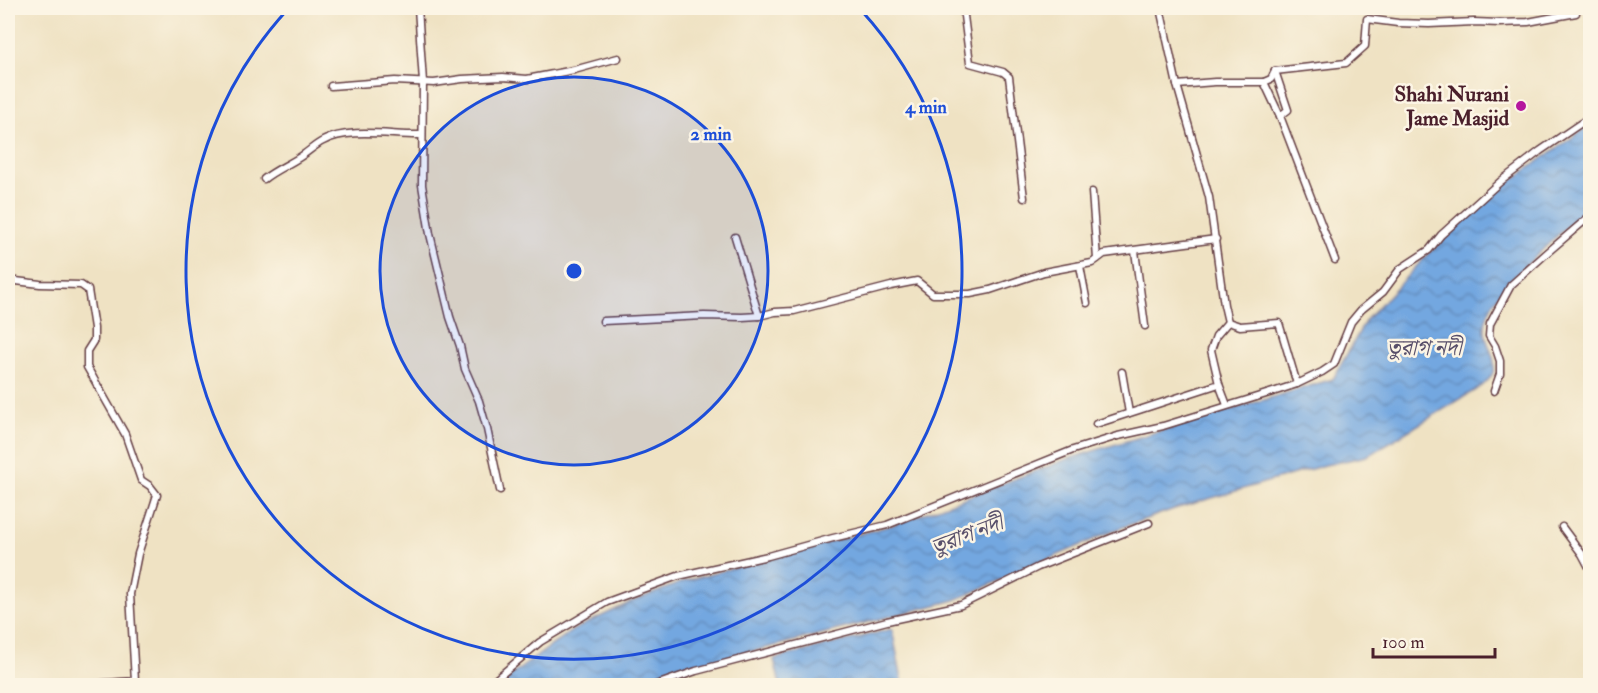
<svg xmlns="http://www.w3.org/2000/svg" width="1598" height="693" viewBox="0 0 1598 693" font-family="'IM FELL Double Pica','Noto Serif Bengali',serif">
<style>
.water{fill:url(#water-waves);stroke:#5e6386;stroke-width:1.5}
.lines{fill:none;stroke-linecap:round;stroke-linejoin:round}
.minor-casing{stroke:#633c42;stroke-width:9}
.minor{stroke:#fff;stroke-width:6}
.ring{fill:none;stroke:#1d4ed8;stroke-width:3}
.poi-dot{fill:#b5179e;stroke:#fcf5e5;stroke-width:2}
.labels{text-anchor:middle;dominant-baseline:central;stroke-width:5;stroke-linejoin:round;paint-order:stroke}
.poi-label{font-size:21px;font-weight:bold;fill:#4a1f2b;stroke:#fcf5e5;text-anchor:end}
.water-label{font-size:22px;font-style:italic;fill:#584f6a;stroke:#fcf5e5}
.centre{fill:#1d4ed8;stroke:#fcf5e5;stroke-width:3}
.ring-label{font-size:18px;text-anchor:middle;font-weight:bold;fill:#1d4ed8;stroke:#fcf5e5;stroke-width:5;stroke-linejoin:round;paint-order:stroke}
</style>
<defs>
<pattern id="water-waves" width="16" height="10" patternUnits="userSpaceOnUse" patternTransform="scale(1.5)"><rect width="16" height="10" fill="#73a7e0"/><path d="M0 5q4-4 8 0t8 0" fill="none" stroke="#6087b6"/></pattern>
</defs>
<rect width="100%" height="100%" fill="#fcf5e5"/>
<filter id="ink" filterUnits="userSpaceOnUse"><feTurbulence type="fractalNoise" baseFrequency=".0167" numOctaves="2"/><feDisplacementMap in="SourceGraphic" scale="12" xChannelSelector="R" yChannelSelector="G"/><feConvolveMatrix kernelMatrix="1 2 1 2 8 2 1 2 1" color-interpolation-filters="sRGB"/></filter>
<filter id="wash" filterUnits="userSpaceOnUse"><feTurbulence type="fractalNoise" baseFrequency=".008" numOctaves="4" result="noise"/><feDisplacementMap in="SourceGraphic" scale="24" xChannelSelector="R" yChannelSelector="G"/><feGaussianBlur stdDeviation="1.35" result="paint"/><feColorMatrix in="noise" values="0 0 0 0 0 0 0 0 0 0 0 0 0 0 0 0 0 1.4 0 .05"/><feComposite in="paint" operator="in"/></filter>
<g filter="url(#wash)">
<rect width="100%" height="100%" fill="#efe2c3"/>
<!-- water -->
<g class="water">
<path d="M 1590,125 L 1590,207 C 1571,223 1553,239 1535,257 C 1517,274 1497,291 1488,314 C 1474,346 1513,361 1482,386 L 1367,456 L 1325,465 L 1174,509 L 1120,528 L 955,600 L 715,661 L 671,673 L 642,685 L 504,686 L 510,676 L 573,630 L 631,602 L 685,581 L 893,525 L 1070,458 L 1333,379 L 1366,320 L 1429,253 L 1499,189 Z"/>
<polygon points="892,629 903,685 780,685 774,659"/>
</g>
</g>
<g filter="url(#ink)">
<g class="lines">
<defs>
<g id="minor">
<polyline points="418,8 423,82 422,185 430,234 450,317 460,346 465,369 479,401 487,429 500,490"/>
<polyline points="963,8 970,63 1003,72 1009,77 1024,198"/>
<polyline points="1160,8 1177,85 1209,197 1224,305 1228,322"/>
<polyline points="1275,71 1346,63 1365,46 1367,19 1398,23 1429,24 1474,22 1500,23 1528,22 1576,13 1573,8"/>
<polyline points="1275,71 1288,110 1280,116 1335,260"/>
<polyline points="1264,82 1271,79 1275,71"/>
<polyline points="1177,85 1215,82 1264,82 1280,116"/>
<polyline points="331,86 395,81 434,83 462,79 503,77 527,79 574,70 618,58"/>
<path d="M 264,179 C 275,170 288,165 300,157 C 308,152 315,145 323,141 C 349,127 393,136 422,135"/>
<polyline points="1092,192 1097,259"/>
<polyline points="735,237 759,316"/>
<polyline points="1135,251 1145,326"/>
<polyline points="1080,266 1087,303"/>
<polyline points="8,280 40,284 81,285 88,290 94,328 94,340 87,351 87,367 125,434 141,480 150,486 157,495 138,554 130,594 135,681 63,686"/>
<polyline points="603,321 704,316 742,317 759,316 775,312 794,311 891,286 917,281 933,294 970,294 990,290 1044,272 1092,263 1104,254 1216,239"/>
<polyline points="1228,322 1240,326 1279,323 1297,384"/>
<polyline points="1122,372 1129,413"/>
<polyline points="1219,384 1227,405"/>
<polyline points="1494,391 1500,374 1500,361 1495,346 1489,336 1490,324 1511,285 1548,252 1590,216"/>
<polyline points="1096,424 1219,384 1211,350 1216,336 1228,322"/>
<polyline points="1562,527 1582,554 1590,569"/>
<polyline points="490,686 495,680 540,642 607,602 678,576 768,556 833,538 887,525 1073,450 1118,436 1163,426 1276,391 1297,384 1322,372 1334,364 1351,322 1361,310 1383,292 1400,269 1429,250 1441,235 1501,181 1540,151 1590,117"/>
<polyline points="653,686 696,671 887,621 961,605 1038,567 1149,523"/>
</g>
</defs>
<!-- minor casing -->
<use href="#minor" class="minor-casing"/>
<!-- minor -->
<use href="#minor" class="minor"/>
</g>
</g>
<!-- distance rings -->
<circle cx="574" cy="271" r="194" fill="#1d4ed8" fill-opacity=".12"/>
<g class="ring">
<circle cx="574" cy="271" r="194"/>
<path d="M860 9A388 388 0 1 1 288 9"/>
</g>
<!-- markers -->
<circle class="poi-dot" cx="1521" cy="106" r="6"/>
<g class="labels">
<!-- poi labels -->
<g class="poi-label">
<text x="1509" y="94">Shahi Nurani<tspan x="1509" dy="24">Jame Masjid</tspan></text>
</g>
<!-- water labels -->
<g class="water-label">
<text x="1424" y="348">তুরাগ নদী</text>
<text transform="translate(967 535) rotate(-21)">তুরাগ নদী</text>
</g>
</g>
<circle cx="574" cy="271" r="9" class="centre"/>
<g class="ring-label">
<text x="926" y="113">4 min</text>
<text x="711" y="140">2 min</text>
</g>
<!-- margin -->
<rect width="1598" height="693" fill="none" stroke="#fcf5e5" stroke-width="30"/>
<!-- scale -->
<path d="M1373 648v9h122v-9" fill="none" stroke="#4a1f2b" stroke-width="3"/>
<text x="1382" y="648" font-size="18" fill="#4a1f2b" stroke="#fcf5e5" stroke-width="4.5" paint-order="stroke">100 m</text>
</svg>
